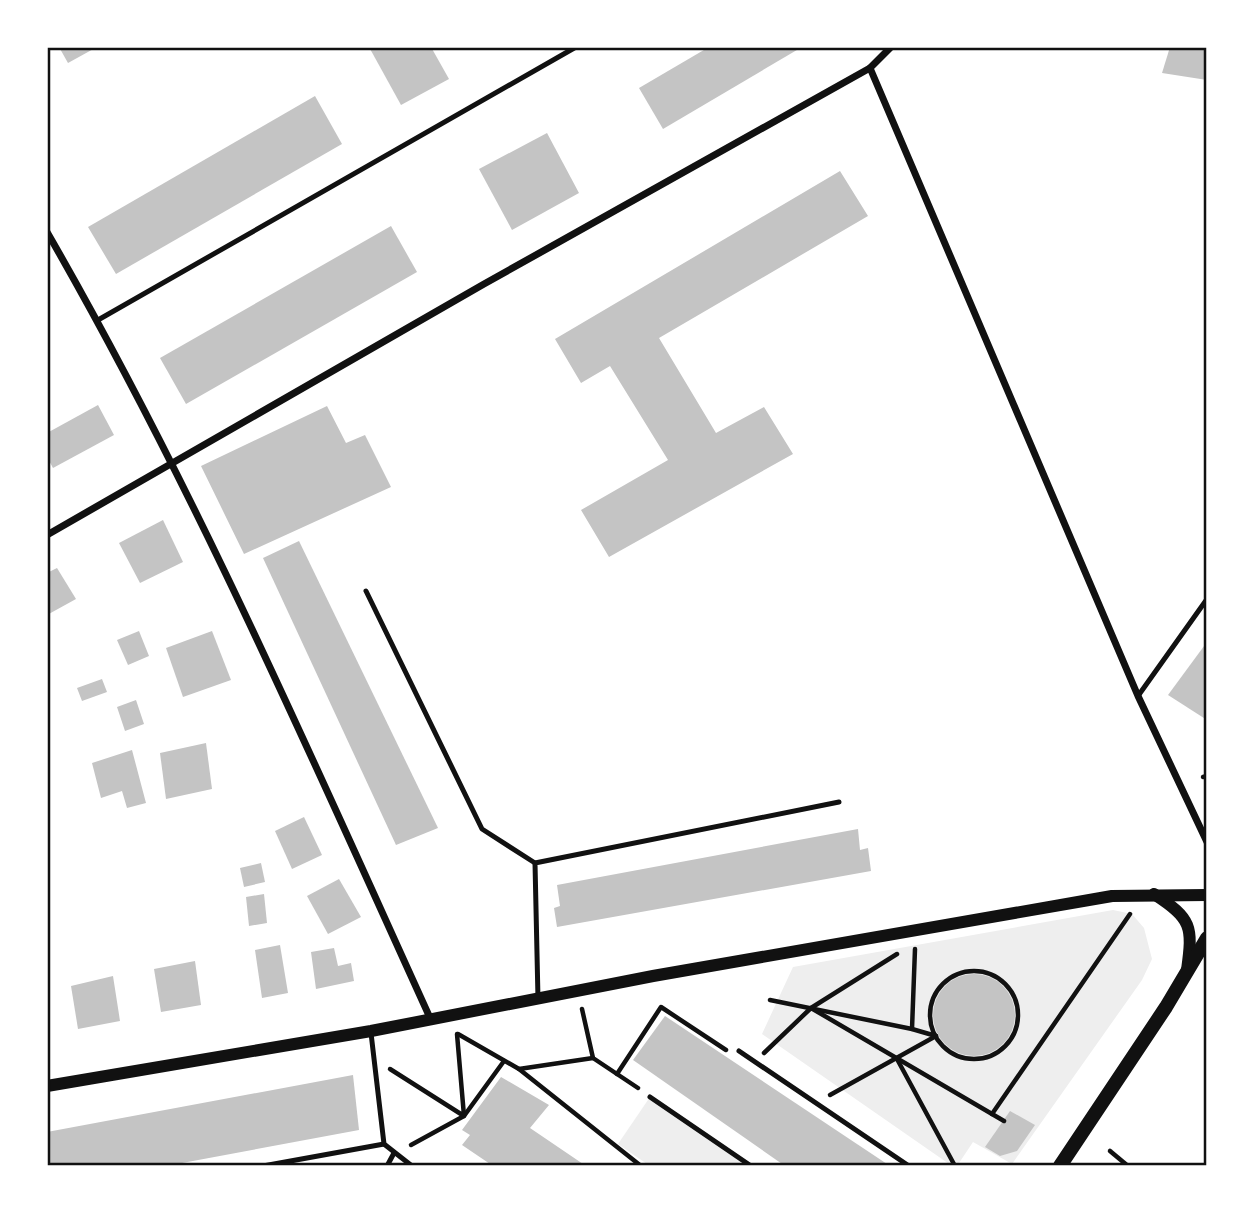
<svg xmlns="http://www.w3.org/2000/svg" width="1254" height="1213" viewBox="0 0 1254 1213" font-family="Arial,sans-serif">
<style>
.green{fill:#eee}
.building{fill:#c4c4c4}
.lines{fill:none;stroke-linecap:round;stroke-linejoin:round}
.path{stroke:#111;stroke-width:4.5}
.service{stroke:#111;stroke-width:5}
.minor{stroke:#111;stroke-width:7}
.tertiary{stroke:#111;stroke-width:12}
.secondary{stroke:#111;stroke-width:14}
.neatline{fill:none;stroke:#111;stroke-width:2.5}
</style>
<rect width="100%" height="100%" fill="#fff"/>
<!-- green -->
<g class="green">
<polygon points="1113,910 1132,914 1144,928 1152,959 1142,980 1012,1164 973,1142 957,1166 952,1166 762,1034 793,967"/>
<polygon points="650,1097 751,1166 650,1166 618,1144"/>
</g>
<!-- building -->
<g class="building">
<polygon points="59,47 97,47 68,63"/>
<polygon points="369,47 431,47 449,79 401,105"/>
<polygon points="709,47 802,47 663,129 639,88"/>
<polygon points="1170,47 1207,50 1207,80 1162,73"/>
<polygon points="315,96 342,144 116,274 88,227"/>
<polygon points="547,133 579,193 512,230 479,169"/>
<polygon points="840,171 868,216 659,338 716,433 764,407 793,454 609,557 581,510 668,460 610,366 581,383 555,339"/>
<polygon points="391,226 417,272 186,404 160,358"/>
<polygon points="98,405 114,435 53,468 47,457 47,433"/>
<polygon points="327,406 346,443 365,435 391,487 244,554 201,466"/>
<polygon points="163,520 183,562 140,583 119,543"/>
<polygon points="299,541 438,828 396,845 263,558"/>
<polygon points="57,568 76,599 47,615 47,573"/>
<polygon points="139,631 149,656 128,665 117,640"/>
<polygon points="212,631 231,680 183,697 166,648"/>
<polygon points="1207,642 1207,720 1168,695"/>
<polygon points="102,679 107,692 82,701 77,688"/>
<polygon points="136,700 144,724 125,731 117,707"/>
<polygon points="206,743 212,789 166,799 160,753"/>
<polygon points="132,750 146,803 127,808 122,791 101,798 92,763"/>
<polygon points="304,817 322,855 292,869 275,831"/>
<polygon points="858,829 860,850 868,848 871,871 557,927 554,908 560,906 557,885"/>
<polygon points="261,863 265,882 244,887 240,868"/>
<polygon points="339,879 361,917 328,934 307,896"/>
<polygon points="264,894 267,923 249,926 246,897"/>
<polygon points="280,945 288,993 262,998 255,950"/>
<polygon points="334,948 338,966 351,963 354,981 316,989 311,952"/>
<polygon points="195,961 201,1005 161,1012 154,969"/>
<circle cx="974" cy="1015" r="41"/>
<polygon points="113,976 120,1021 78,1029 71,986"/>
<polygon points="665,1016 890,1166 785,1166 633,1060"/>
<polygon points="353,1075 359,1130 166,1166 47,1166 47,1132"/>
<polygon points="501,1077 549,1105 530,1128 586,1166 493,1166 462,1145 470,1135 462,1130"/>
<polygon points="1010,1111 1035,1125 1017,1151 1000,1156 985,1147"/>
</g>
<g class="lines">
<!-- path -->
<g class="path">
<polyline points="1203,777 1207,776"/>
<circle cx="974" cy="1015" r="44"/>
<polyline points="770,1000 912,1029 936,1036"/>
<polyline points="811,1008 1004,1121"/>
<polyline points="582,1009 593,1058 617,1074"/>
<polyline points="912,1029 915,949"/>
<polyline points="458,1034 519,1069 641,1166"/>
<polyline points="764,1053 811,1008 897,954"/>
<polyline points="897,1059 955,1166"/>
<polyline points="390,1069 464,1116 457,1034"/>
<polyline points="519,1069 593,1058"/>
<polyline points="638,1088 617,1074 661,1007 726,1050"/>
<polyline points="830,1095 936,1036"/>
<polyline points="992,1114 1130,914"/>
<polyline points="411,1145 464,1116 504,1061"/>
<polyline points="1110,1151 1128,1166"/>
</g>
<!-- service -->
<g class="service">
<polyline points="98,320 576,47"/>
<polyline points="366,591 482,829 535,863"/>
<polyline points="1138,696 1207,599"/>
<polyline points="538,999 535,863 839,802"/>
<polyline points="371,1033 384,1144 412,1166"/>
<polyline points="739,1051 909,1166"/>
<polyline points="650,1097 751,1166"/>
<polyline points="263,1166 384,1144"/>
<polyline points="387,1166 394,1153"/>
</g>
<!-- minor -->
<g class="minor">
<polyline points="891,47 870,68 1138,696 1207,842"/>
<path d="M 47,232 C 193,485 310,754 431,1020"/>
<polyline points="47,535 484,284 870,68"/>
</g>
<!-- tertiary -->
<g class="tertiary">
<path d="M 1154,894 C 1192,919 1193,926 1187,970"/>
<polyline points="47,1086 371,1031 653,976 1112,896 1207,895"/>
</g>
<!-- secondary -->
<polyline class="secondary" points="1060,1166 1166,1007 1207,938"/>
</g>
<!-- border -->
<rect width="1254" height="1213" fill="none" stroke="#ffffff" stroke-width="98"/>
<rect x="49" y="49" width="1156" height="1115" class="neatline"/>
</svg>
